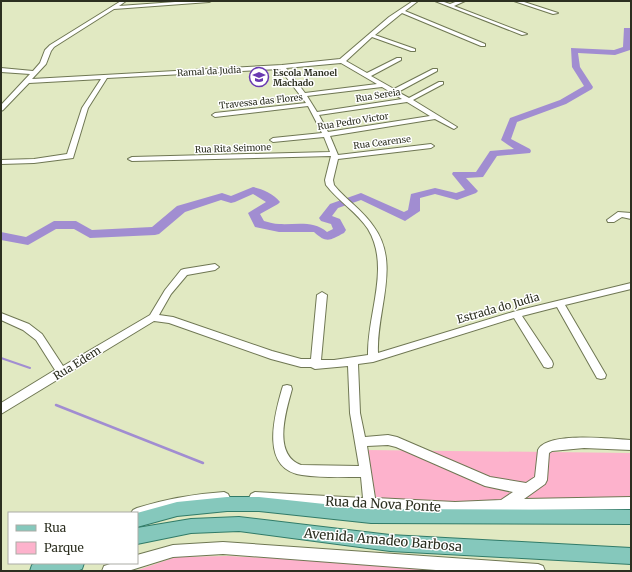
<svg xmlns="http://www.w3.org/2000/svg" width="632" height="572" viewBox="0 0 632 572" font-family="Merriweather,serif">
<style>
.green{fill:#fdb2cc}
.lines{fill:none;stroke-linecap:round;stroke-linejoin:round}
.stream-far1{stroke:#a18dd1;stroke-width:2}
.stream{stroke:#a18dd1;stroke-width:2.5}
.river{fill:#a18dd1;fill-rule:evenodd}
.minor-casing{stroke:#6f7753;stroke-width:2}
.major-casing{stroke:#317b68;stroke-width:2}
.minor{fill:#fff;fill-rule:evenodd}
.major{fill:#85c8bc;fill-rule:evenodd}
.labels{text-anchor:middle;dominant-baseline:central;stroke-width:3;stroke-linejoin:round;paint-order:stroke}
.far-street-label{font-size:9px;fill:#2c2f20;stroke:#fff}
.far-poi-label{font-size:9px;font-weight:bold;fill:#2c2f20;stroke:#fff;text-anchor:start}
.street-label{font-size:11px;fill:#2c2f20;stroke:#fff}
.near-street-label{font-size:13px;fill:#2c2f20;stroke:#fff}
</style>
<rect width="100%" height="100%" fill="#e1e9c2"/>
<!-- green -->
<g class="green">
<polygon points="367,450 631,453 631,499 514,498 453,504 376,499"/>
<polygon points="228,556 308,560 449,571 135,571 176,557"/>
</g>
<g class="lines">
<!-- stream-far1 -->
<polyline class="stream-far1" points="1,358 30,368"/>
<!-- stream -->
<polyline class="stream" points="56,405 203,463"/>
<!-- river -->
<path class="river" d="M 624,28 L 631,28 L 630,50 L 615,55 L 578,53 L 580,67 L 593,87 L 592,89 L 566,104 L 517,122 L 511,139 L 530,149 L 531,151 L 530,153 L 497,156 L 483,177 L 466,178 L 478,191 L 476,193 L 457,200 L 435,194 L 420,198 L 420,211 L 405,221 L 361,200 L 338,208 L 332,216 L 340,219 L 346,230 L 344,233 C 330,240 327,244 314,232 L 279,232 L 255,227 L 248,213 L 266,202 L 253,194 L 235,202 L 231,203 L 221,200 L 185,212 L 159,234 L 155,235 L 90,238 L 74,229 L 56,229 L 28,245 L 1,240 L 1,232 L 26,237 L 54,221 L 76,221 L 92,230 L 152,227 L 177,206 L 222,193 L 231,196 L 253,187 C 262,189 274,194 280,202 L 278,204 L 260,214 L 264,221 C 269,222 274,224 279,224 C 296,225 313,220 327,232 L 333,229 L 331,224 L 321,221 L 319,218 L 330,204 L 361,193 L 404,212 L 408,210 L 411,194 L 435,188 L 456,193 L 465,190 L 452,174 L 453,172 L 476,172 L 490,151 L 514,149 L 501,140 L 510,118 L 560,100 L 584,86 L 572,67 L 571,48 L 614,50 L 623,47 Z"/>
<defs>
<g id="minor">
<path d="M 121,1 L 126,1 L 119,6 L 189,1 L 211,1 L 209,2 L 114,9 L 54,47 L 51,51 L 46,64 L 32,79 L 282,65 L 340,59 L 389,17 L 413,1 L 418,1 L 405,11 L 485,44 L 485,46 L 481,46 L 402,13 L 375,35 L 415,49 L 415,51 L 411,51 L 372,37 L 346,61 L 367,73 L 397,58 L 401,58 L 401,60 L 371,76 L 394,89 L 433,69 L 437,69 L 437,71 L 398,92 L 409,98 L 439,82 L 443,82 L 443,84 L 413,100 L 457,127 L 454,129 L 452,128 L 435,119 L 330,136 L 338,155 L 431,144 L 434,146 L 431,148 L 338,159 L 333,180 L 334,185 C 346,200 363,210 374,227 C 401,264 376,311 378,353 L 516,311 L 631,283 L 631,289 L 565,305 L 606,375 L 605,378 L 601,379 L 597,378 L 557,307 L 522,316 L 552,361 L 553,364 L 552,367 L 548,368 L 544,367 L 514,318 L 373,362 L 358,364 L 360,413 L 365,437 L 388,435 L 397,437 L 490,477 L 526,483 L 535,477 L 538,450 C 547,431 612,439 631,440 L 631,450 L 584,448 L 552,451 L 549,453 L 547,480 L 545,484 L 524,499 L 631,497 L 631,509 L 531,510 L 455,514 L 376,510 L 374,513 L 370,515 L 366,513 L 364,509 L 255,504 L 251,502 L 249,498 L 251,494 L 255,492 L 363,498 L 361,477 C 342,477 321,478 302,475 C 260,469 274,417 282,389 L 283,386 L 287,385 L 291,386 L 292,389 C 286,411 272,454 301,465 L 359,466 L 350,413 L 348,366 L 315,369 L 311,367 L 301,367 L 271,359 L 169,323 L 154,321 L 1,414 L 1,403 L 55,370 L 36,340 L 23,330 L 1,320 L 1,313 L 29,324 L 42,334 L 63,366 L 150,315 L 165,290 L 181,270 L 184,269 L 215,264 L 219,267 L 215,270 L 187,275 L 171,294 L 159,315 L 173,317 L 272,351 L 301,359 L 311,359 L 317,295 L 322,292 L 327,295 L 321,360 L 334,360 L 368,355 C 367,314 391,267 368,229 C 357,212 338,201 326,185 L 325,180 L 331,156 L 132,161 L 128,159 L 132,157 L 330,152 L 324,137 L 273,142 L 270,140 L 273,138 L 322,133 L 308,106 L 215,117 L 212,115 L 215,113 L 306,103 L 280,69 L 107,78 L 88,108 L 73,158 L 34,163 L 1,164 L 1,160 L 34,159 L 67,154 L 82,108 L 101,79 L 29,83 L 3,110 L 1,111 L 1,105 L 30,74 L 1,72 L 1,68 L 33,71 L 40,63 L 45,50 L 50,45 ZM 341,63 L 377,84 L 305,93 L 286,68 ZM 382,87 L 402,99 L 317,112 L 307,96 ZM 407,102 L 430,116 L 328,132 L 319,115 ZM 388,445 L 396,447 L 485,486 L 513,492 L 501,500 L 455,502 L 375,498 L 367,446 Z"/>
<polygon points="435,1 441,1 450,4 458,1 465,1 454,6 527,34 522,35"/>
<polygon points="514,1 521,1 558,13 553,14"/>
<polygon points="618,212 631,213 631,219 622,217 614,222 608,222 607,220"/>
<path d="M 224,492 L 228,494 L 230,498 L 228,502 L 224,504 L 180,508 L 137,520 L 137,513 L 131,513 L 133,510 L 137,508 C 166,499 194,494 224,492 Z"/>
<polygon points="223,542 538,564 543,566 545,571 449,571 223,554 173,557 128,571 102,571 104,566 113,563 137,563 137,555 173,545"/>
</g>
<g id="major">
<polygon points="227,497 259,497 371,509 631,510 631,524 371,523 259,511 227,511 177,516 137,527 137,513 177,502"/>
<polygon points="239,517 390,535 631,548 631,564 390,551 239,531 191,533 137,544 137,528 191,519"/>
<polygon points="36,563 84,563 82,569 77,571 30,571 32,565"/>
</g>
</defs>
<!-- minor casing -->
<use href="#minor" class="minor-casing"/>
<!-- major casing -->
<use href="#major" class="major-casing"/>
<!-- minor -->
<use href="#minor" class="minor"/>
<!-- major -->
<use href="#major" class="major"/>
</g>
<!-- icons -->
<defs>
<symbol id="school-ring" viewBox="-11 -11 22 22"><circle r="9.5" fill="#fff" stroke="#693ab1" stroke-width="1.5"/><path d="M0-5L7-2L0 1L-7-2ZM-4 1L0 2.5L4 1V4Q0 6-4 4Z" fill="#693ab1"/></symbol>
</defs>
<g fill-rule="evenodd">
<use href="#school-ring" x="248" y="66" width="22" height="22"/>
</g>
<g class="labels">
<!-- far-street labels -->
<g class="far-street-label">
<text transform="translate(209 71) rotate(-3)">Ramal da Judia</text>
<text transform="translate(378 95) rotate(-9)">Rua Sereia</text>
<text transform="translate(261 101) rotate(-6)">Travessa das Flores</text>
<text transform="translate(353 121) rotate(-9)">Rua Pedro Victor</text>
<text transform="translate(382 142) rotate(-7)">Rua Cearense</text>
<text transform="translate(233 148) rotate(-2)">Rua Rita Seimone</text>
</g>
<!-- far-poi labels -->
<g class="far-poi-label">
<text x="273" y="72">Escola Manoel<tspan x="273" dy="10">Machado</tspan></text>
</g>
<!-- street labels -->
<g class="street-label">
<text transform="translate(498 308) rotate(-16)">Estrada do Judia</text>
<text transform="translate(77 363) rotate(-32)">Rua Edem</text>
</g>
<!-- near-street labels -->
<g class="near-street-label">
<text transform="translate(383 504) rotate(3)">Rua da Nova Ponte</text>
<text transform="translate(383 540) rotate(5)">Avenida Amadeo Barbosa</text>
</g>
</g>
<!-- border -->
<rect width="632" height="572" fill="none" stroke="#2c2f20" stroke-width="4"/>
<!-- legend -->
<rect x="8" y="512" width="130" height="52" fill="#ffffff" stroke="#abaca6"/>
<rect x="16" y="525" width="20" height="6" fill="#85c8bc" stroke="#abaca6"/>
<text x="44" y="532" font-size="12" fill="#2c2f20">Rua</text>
<rect x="16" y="542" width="20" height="12" fill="#fdb2cc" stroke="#abaca6"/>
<text x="44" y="552" font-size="12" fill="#2c2f20">Parque</text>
</svg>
